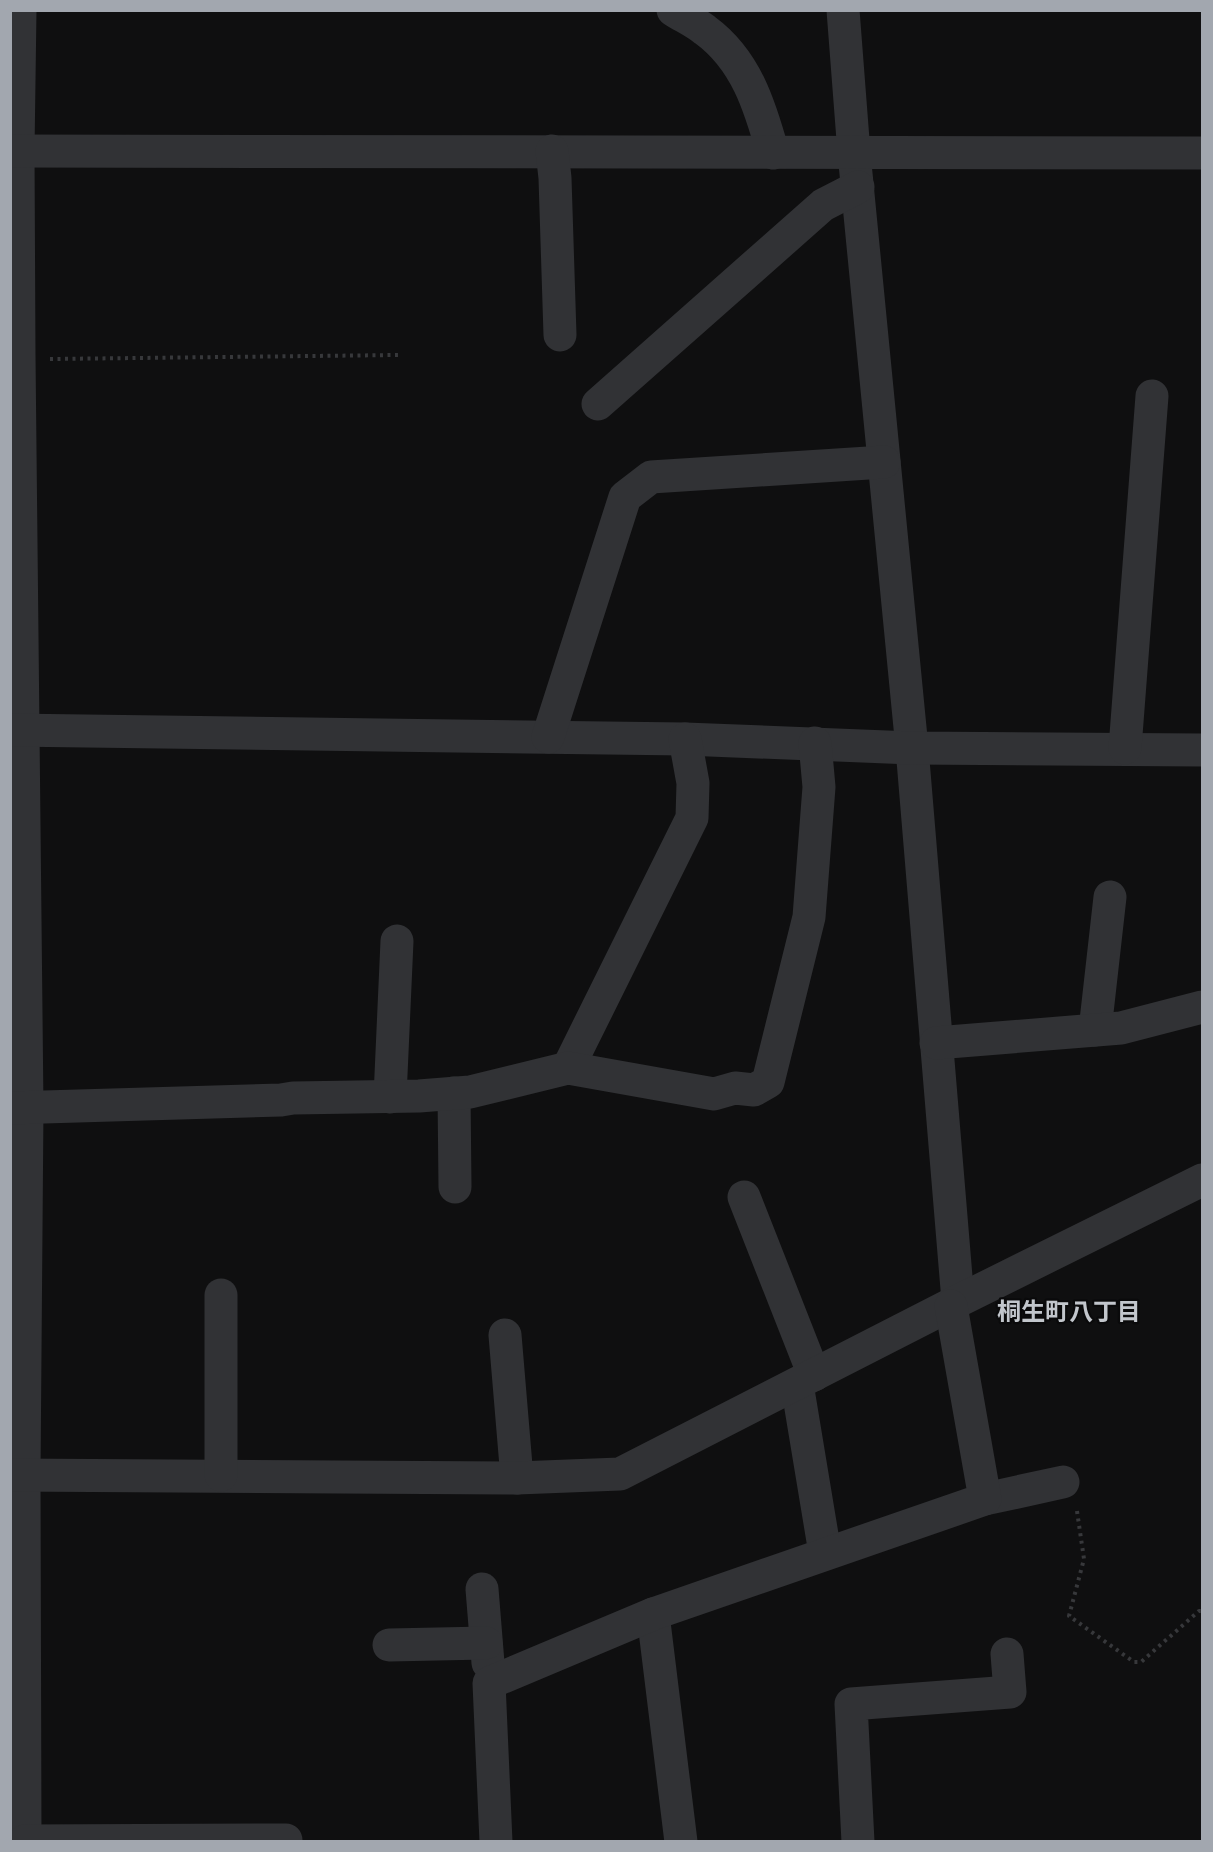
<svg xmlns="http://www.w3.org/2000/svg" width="1213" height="1852" viewBox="0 0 1213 1852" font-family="Mulish,'Noto Sans JP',sans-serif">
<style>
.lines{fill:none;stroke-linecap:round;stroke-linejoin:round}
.path{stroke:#37383b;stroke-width:4;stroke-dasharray:3 4.5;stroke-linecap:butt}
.minor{stroke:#313235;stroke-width:33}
.labels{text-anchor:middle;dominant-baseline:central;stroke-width:4.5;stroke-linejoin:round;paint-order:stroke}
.neighbourhood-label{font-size:24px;font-weight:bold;fill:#c2c6cc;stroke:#0a0a0b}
</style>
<rect width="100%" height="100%" fill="#0f0f10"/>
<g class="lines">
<!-- path -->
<g class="path">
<polyline points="50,359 398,355"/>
<polyline points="1077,1511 1084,1559 1069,1616 1134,1662 1141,1662 1199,1611 1202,1611"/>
</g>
<!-- minor -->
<g class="minor">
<polyline points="20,10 18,151 19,355 27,1108 24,1474 25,1842"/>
<path d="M 673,10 C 684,17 695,22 705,30 C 746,60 760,106 773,153"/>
<polyline points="843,10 854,153 912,748 958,1301"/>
<polyline points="10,151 1202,153"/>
<polyline points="552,151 555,178 560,335"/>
<polyline points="598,404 823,205 858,187"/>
<polyline points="10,730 685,739 912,748 1202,750"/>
<polyline points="548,737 625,497 651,477 884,462"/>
<polyline points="1125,748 1152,396"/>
<polyline points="1095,1030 1110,897"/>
<polyline points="936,1043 1121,1028 1202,1007"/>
<polyline points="568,1068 692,818 693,783 685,739"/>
<polyline points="454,1093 455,1187"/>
<polyline points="390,1097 397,941"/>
<polyline points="10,1108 281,1100 293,1098 419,1096 470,1092 568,1068 714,1094 735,1088 754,1090 768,1082 809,917 819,787 815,743"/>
<polyline points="744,1197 814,1375"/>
<polyline points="505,1335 517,1478"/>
<polyline points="797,1384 825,1553"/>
<polyline points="10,1475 517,1478 620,1474 958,1301 1202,1180"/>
<polyline points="221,1475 221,1295"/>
<polyline points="985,1499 1063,1482"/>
<polyline points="482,1589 488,1663"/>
<polyline points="653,1614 681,1842"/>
<polyline points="389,1645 486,1643"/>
<polyline points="25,1841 286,1840"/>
<polyline points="496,1842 489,1683 653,1614 985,1499 951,1306"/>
<polyline points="858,1842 851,1704 1010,1692 1007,1654"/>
</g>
</g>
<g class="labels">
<!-- neighbourhood labels -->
<g class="neighbourhood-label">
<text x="1069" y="1311">桐生町八丁目</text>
</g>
</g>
<!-- border -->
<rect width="1213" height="1852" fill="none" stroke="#a2a7af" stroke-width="24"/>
</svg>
